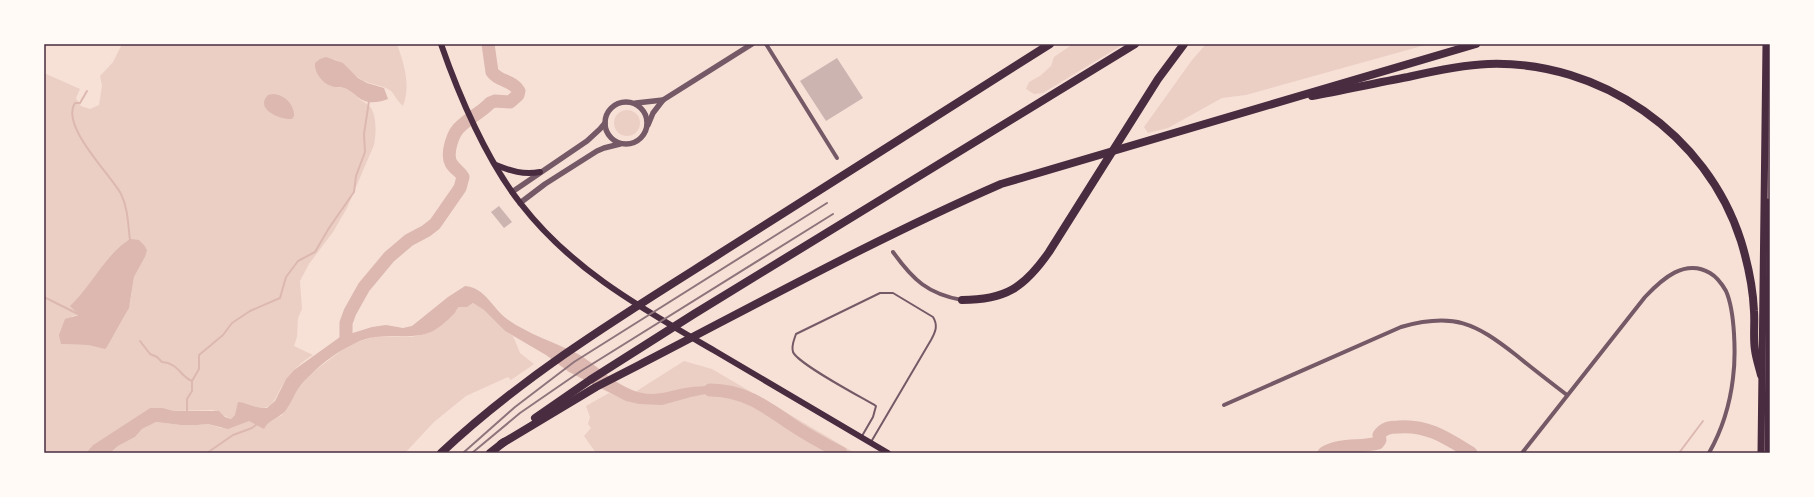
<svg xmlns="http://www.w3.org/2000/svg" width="1814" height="497" viewBox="0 0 1814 497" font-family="'Public Sans',sans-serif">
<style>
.green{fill:#ebcfc5;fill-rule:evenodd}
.water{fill:#dcb8b0}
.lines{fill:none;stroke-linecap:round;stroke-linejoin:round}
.stream{stroke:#dcb8b0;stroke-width:2}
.river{stroke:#dcb8b0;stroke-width:13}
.building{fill:#ccb4b1}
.service{stroke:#755966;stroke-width:2}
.minor{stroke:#755966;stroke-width:4}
.tertiary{stroke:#755966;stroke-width:5.5}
.secondary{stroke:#4a2c40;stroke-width:6}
.primary{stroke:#4a2c40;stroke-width:7}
.motorway{stroke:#4a2c40;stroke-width:8}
.rail{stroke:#8f747c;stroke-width:2}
.neatline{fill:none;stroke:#4a2c40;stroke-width:1.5}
</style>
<rect width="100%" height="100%" fill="#f7e1d7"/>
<!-- green -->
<g class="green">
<path d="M 122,44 L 397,44 C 404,64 411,85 403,106 C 397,101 395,95 391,91 C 382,84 368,85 359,78 C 349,71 345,64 334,59 L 337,87 C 346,87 350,91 356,96 C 360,100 368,104 371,108 C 377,118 376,135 374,145 L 347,208 L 333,232 L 309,264 L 300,281 L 302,309 L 298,318 L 297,337 L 294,346 L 313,355 C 303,361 294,369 287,378 C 273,397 276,416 246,405 L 231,419 L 213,410 L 174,411 L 163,408 L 150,408 L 93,445 L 86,453 L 44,453 L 44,73 L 80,89 L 76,98 L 81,106 L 90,109 L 99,105 L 102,86 L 100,76 L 113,62 ZM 131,239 L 145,257 L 134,277 L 130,303 L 126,314 L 107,347 L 101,348 L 88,345 L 61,344 L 72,316 L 80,315 L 71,306 C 91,288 108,249 131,239 Z"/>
<polygon points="1073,44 1124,44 1043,93 1034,94 1026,89 1029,82 1040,76 1051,66 1054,57"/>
<polygon points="1206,44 1429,44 1246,95 1222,98 1168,128 1148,133 1144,127 1192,60"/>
<circle cx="627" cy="123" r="13"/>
<polygon points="473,303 484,310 505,331 513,336 520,353 534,364 511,380 508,377 466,396 434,422 405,453 110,453 118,446 135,437 142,429 156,422 181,425 197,425 208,424 221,428 249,420 265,425 282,415 298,389 309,375 349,345 376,336 411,337 425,334 444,323 454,314 456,309 459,307 467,307"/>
<polygon points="684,361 712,369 855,453 596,453 584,436 591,428 588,424 590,417 586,406 609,393 624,399"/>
</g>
<!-- water -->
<g class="water">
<path d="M 326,57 L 343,63 L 358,78 L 367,83 L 384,88 L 388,99 C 374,104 365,104 354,94 C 351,92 348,89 344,88 C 340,86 336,88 331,86 C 322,83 314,72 315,63 L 320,59 Z"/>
<path d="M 273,94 C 285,95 294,104 294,116 L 292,119 C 280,120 254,109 268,95 Z"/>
<path d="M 131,239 L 139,240 L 144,245 L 147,250 L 145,257 L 134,277 L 129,308 L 107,347 L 105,349 L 88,345 L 61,344 L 59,335 L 65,319 L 79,315 L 70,306 C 90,288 109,249 131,239 Z"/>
<path d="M 465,286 C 486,288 492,308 507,319 C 528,334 554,342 578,354 C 601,367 622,394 652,394 C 662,394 674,390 685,388 C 697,386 709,386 721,385 L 727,390 L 721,393 L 710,393 L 691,397 L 662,405 L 639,404 L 626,401 L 569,372 L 546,355 L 505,331 L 484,310 L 473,303 L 467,307 L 459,307 C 456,309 456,312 454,314 C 448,320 440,327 433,331 C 414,340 394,334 375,337 C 350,340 313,368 298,389 C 294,395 291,403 286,410 C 280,418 268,420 264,429 L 249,421 L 228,429 L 208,424 L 197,425 L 181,425 L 156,422 L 142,429 L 135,437 L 118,446 L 110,453 L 86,453 L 93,445 L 150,408 L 163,408 L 174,411 L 219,411 L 225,417 L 231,419 L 235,415 L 238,402 C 247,402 253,409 267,408 L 275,401 L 286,379 L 294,370 L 340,337 L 372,327 L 386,325 L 403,328 L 412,326 L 448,297 Z"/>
</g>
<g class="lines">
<!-- stream -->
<g class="stream">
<path d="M 87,91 L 80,103 L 75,103 C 60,126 111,175 121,194 C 128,208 128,225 130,240 L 128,242"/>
<polyline points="44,297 82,316"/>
<path d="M 140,341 L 150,354 L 157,357 L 162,362 C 178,363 180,376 192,381"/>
<polyline points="187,413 187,399 192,391 192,381 199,369 199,355 223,335 232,323 250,311 280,298 286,277 298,261 315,252 329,228 354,192 356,176 365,152 364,134 369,101"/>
<polyline points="207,453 233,435 252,428 257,424"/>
<polyline points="1679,453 1703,421"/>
</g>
<!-- river -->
<g class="river">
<path d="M 346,339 L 346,323 L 350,312 L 364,287 L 389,257 L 409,240 L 426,231 L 435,224 L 460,188 L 463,177 C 460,171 454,169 451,163 C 446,153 453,132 461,126 C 470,117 482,112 490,103 L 495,101 L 510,102 L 518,95 L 519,91 C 513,80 499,82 492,72 L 488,44"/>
<path d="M 710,390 C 743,390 765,406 791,424 C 807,435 824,444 841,453"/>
<path d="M 1324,453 C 1341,443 1359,448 1378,443 L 1380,440 L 1379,435 C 1384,428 1390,427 1398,427 C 1427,424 1448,439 1471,453"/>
</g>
</g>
<!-- building -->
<g class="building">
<polygon points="837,58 863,98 826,121 800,81"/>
<polygon points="499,206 512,222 504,228 491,212"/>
</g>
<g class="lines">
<!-- service -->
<path class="service" d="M 862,436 L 873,417 L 876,406 C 861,397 798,364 793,352 C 791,346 794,340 796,334 L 880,293 L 893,293 L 933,317 C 938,325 936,331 931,340 L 871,442"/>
<!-- minor -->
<g class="minor">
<polyline points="766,44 837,158"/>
<path d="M 893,252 C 913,280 928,294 962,300"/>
<path d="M 1224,405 L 1401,327 C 1454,312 1475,323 1516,355 C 1533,369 1550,382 1567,395"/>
<path d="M 1522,453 L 1645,297 C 1662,279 1685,258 1710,273 C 1717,277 1722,284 1726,291 C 1735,311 1736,356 1733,378 C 1730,404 1722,430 1709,453"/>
</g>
<!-- tertiary -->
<g class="tertiary">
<circle cx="626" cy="123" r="21"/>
<polyline points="636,103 663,100"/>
<polyline points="648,125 653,113 663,100 752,44"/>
<polyline points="512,192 587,141 600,129 605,123"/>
<polyline points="520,203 545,184 597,151 604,148 620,144"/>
</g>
<!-- secondary -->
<g class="secondary">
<path d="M 441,44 C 459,96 487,161 521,204 C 573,271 643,309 715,351 C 772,385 830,419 888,453"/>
<path d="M 496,165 C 511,171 523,175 540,172"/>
</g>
<!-- primary -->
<g class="primary">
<polyline points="1767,202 1770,226 1768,453"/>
<polyline points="1761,453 1766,44"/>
</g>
<!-- motorway -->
<g class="motorway">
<path d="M 1312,96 C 1344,90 1376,83 1408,77 C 1434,71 1461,65 1488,64 C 1600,60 1707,134 1741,241 C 1748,264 1753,288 1754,311 C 1755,324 1753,337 1755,350 C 1756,358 1759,367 1761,375"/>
<path d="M 962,300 C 1005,300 1024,288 1049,252 L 1158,79 L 1184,44"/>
<polyline points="535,418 590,380 694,314 1135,44"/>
<path d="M 501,444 L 596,387 L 639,365 C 759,303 877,238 1001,184 L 1476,44"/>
<path d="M 441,453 C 524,375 621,316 716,256 C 827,185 939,115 1050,44"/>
<polyline points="490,453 504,442"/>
</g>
<!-- rail -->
<g class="rail">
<polyline points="463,453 515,407 574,362 827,203"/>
<polyline points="472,453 520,413 581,371 833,214"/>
</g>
</g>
<!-- border -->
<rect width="1814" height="497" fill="none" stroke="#fffaf5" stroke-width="90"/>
<rect x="45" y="45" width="1724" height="407" class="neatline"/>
</svg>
